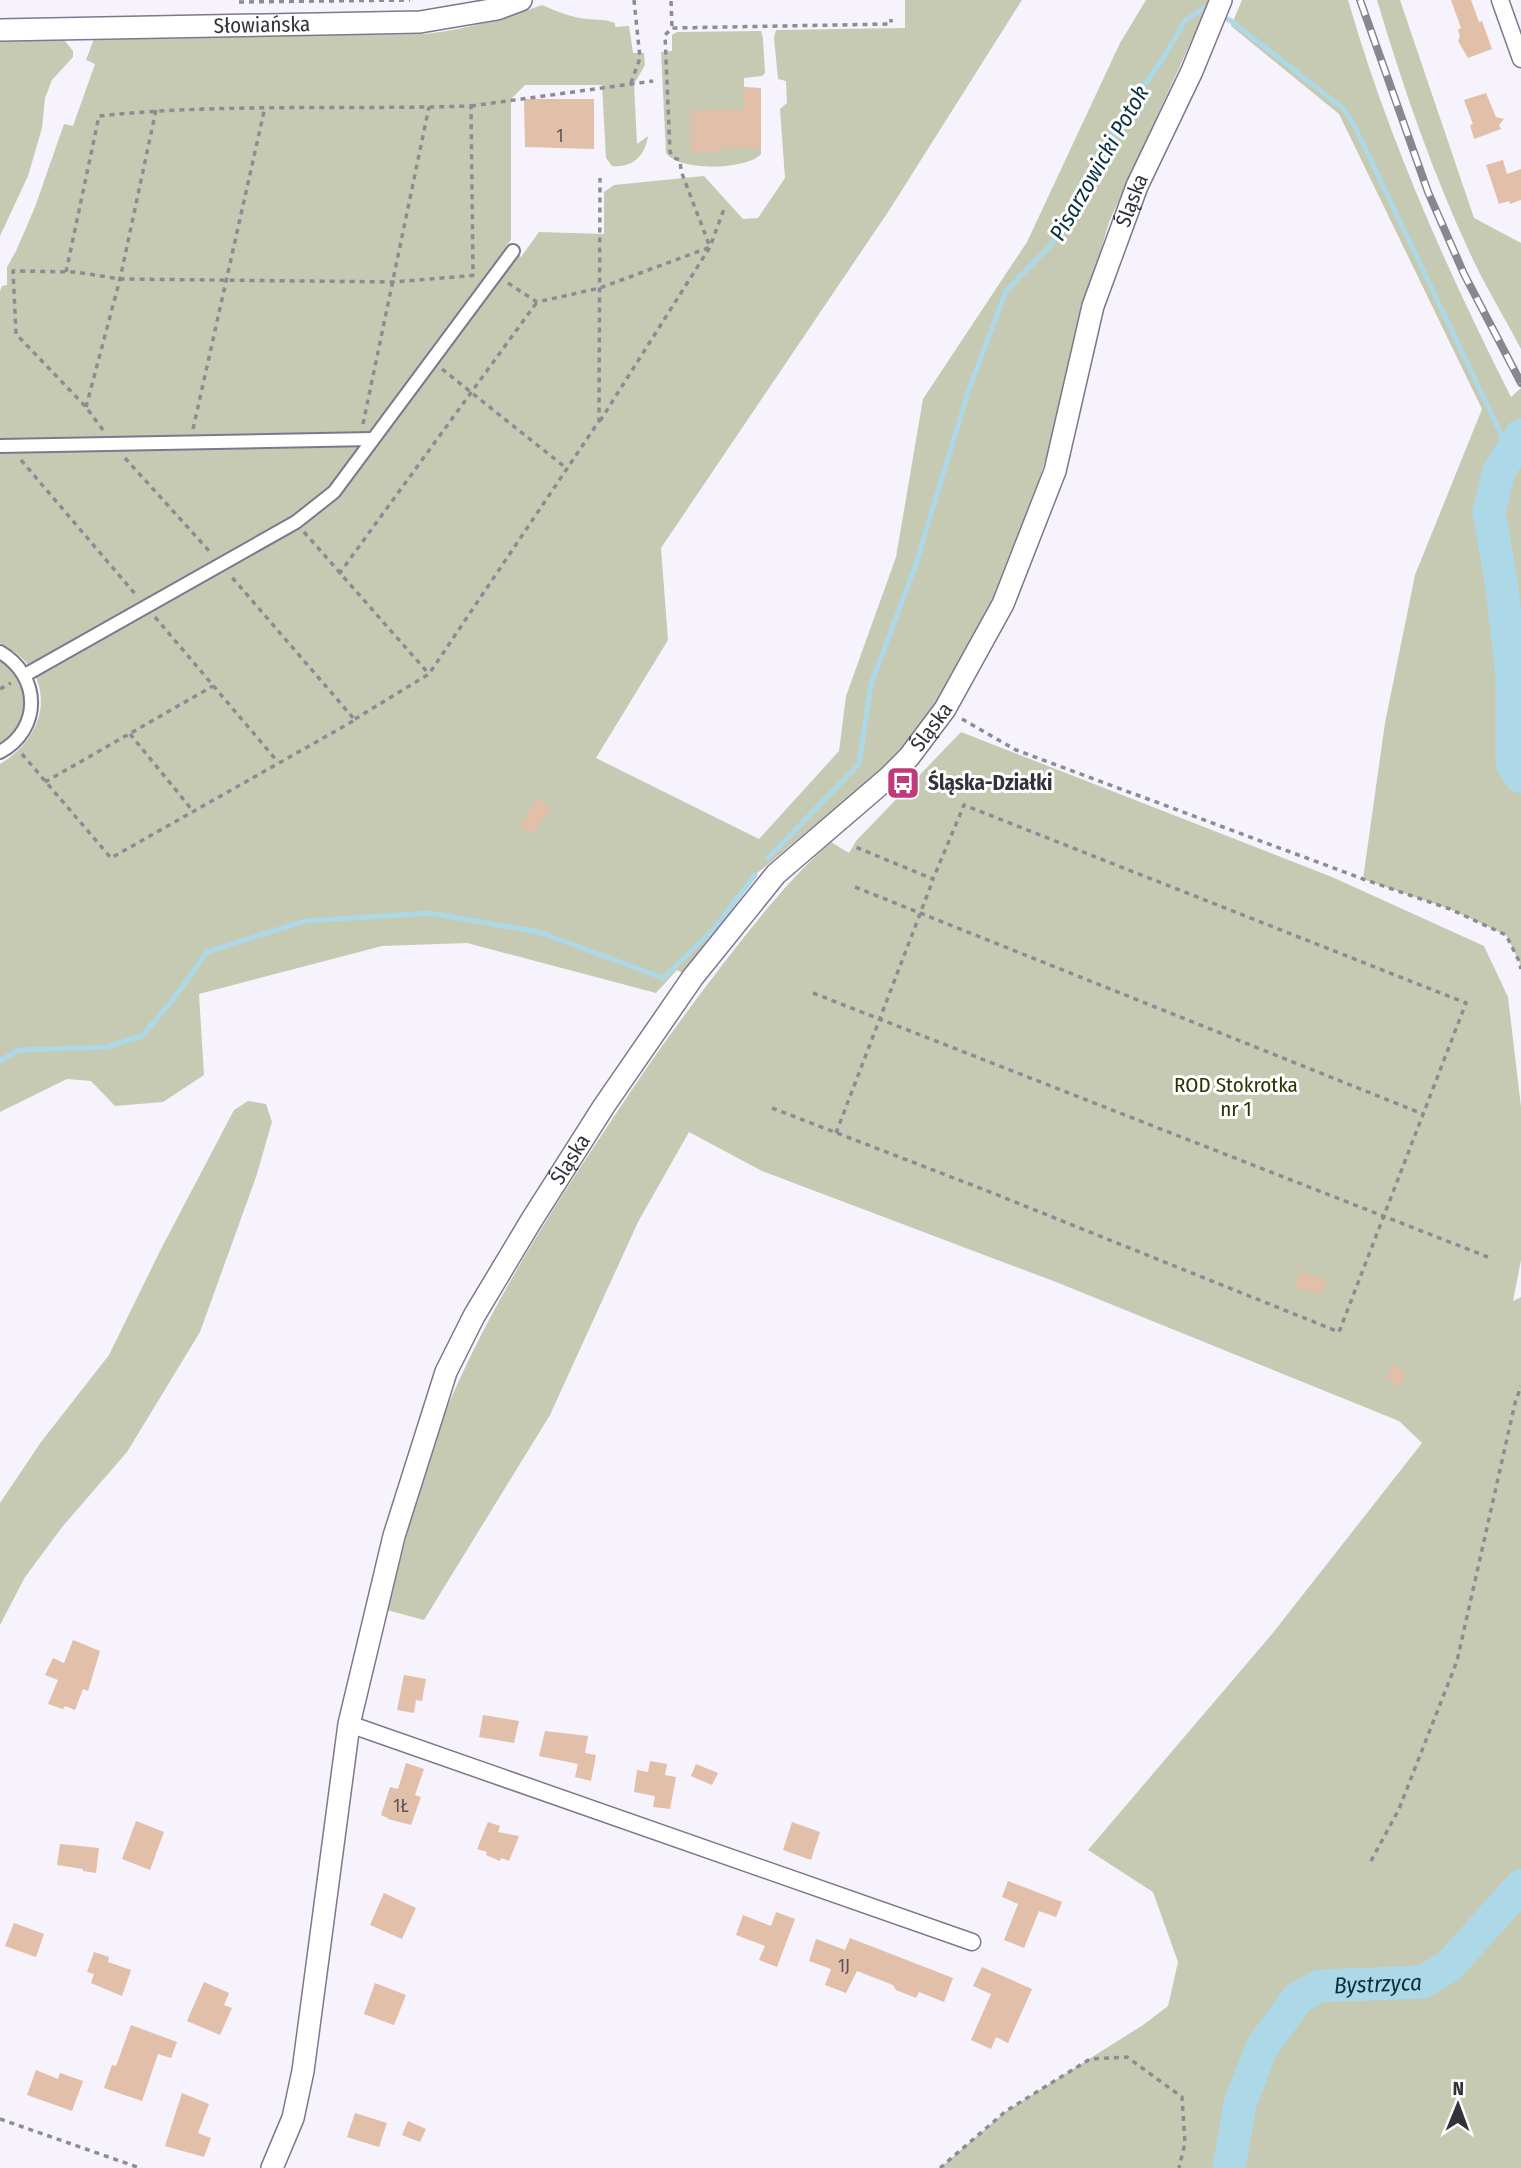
<svg xmlns="http://www.w3.org/2000/svg" width="1521" height="2168" viewBox="0 0 1521 2168" font-family="'Fira Sans Condensed',sans-serif">
<style>
.green{fill:#c6cab2}
.lines{fill:none;stroke-linecap:round;stroke-linejoin:round}
.stream{stroke:#add8e7;stroke-width:5}
.river{stroke:#add8e7;stroke-width:33}
.building{fill:#e1bfa8}
.pedestrian-casing{stroke:#7e778d;stroke-width:16}
.minor-casing{stroke:#7e778d;stroke-width:19}
.tertiary-casing{stroke:#7e778d;stroke-width:24}
.path{stroke:#8d8b94;stroke-width:3.5;stroke-dasharray:5 5;stroke-linecap:butt}
.pedestrian{stroke:#fff;stroke-width:12}
.minor{stroke:#fff;stroke-width:16}
.tertiary{stroke:#fff;stroke-width:21}
.rail-casing{stroke:#88868f;stroke-width:8}
.rail{stroke:#fff;stroke-width:5;stroke-dasharray:16;stroke-linecap:butt}
.labels{text-anchor:middle;dominant-baseline:central;stroke-width:6;stroke-linejoin:round;paint-order:stroke}
.number-label{font-size:18px;fill:#5e5456}
.street-label{font-size:21px;fill:#33313a;stroke:#fff}
.poi-label{font-size:21px;font-weight:bold;fill:#33313a;stroke:#fff;text-anchor:start}
.park-label{font-size:21px;fill:#2e3205;stroke:#fff}
.water-label{font-size:23px;font-style:italic;fill:#08313d;stroke:#fff}
</style>
<rect width="100%" height="100%" fill="#f6f3fd"/>
<!-- green -->
<g class="green">
<path d="M 905,0 L 1022,0 L 890,209 L 661,548 L 668,640 L 596,758 L 759,839 L 839,751 L 846,696 L 896,557 L 923,399 L 1027,242 L 1120,43 L 1146,0 L 1210,0 L 1109,222 L 1074,343 L 1048,451 L 1024,529 L 984,618 L 933,711 L 897,757 L 755,875 L 683,973 L 677,970 L 656,993 L 467,943 L 382,946 L 199,994 L 204,1075 L 163,1102 L 115,1106 L 91,1081 L 67,1079 L 0,1112 L 0,764 C 52,733 57,671 0,643 L 0,291 L 2,286 L 7,285 L 7,267 L 16,251 L 35,207 L 64,124 L 73,126 L 95,64 L 86,60 L 94,39 L 96,37 L 425,34 C 466,29 503,19 542,5 C 556,11 570,17 586,19 C 597,20 605,19 615,23 L 615,27 L 629,26 L 633,53 L 644,53 L 645,65 L 634,84 L 637,144 L 648,136 C 645,156 633,168 612,166 L 606,158 L 602,85 L 525,85 L 511,99 L 511,240 L 506,246 L 521,257 L 539,232 L 604,234 L 604,192 L 614,185 L 704,176 L 743,219 L 758,218 L 785,178 L 780,109 L 787,103 L 786,81 L 778,79 L 774,38 L 776,30 L 905,28 Z"/>
<path d="M 1242,0 L 1348,0 C 1388,138 1446,268 1511,397 L 1521,388 L 1521,969 L 1519,961 L 1506,935 L 1450,909 L 1363,879 L 1385,723 L 1415,575 L 1482,409 L 1339,114 L 1231,26 Z"/>
<path d="M 1377,0 L 1400,0 L 1474,218 L 1521,243 L 1521,349 C 1508,324 1493,299 1480,274 C 1438,189 1404,91 1377,0 Z"/>
<path d="M 761,31 L 763,39 L 765,73 L 762,76 L 744,78 L 744,87 L 761,88 L 761,154 C 747,170 679,172 666,153 L 661,52 L 672,51 L 672,35 L 677,32 Z"/>
<polygon points="61,36 73,51 73,57 52,80 45,98 42,128 28,176 0,236 0,38"/>
<path d="M 0,659 C 32,683 37,724 0,747 Z"/>
<path d="M 961,732 L 1332,877 L 1484,946 L 1508,997 L 1521,1107 L 1521,1260 L 1513,1301 L 1521,1297 L 1521,2168 L 940,2168 L 1005,2112 L 1143,2025 L 1168,2006 L 1178,1962 L 1153,1892 L 1088,1850 L 1272,1634 L 1422,1443 L 1399,1421 L 1056,1282 L 762,1171 L 689,1132 L 638,1222 L 550,1415 L 424,1620 L 387,1610 C 406,1541 421,1469 449,1403 C 494,1298 558,1200 621,1106 C 654,1056 689,1008 726,960 C 759,918 791,877 831,842 L 849,853 L 856,841 Z"/>
<polygon points="248,1101 266,1104 272,1122 256,1177 200,1332 127,1452 63,1526 25,1577 0,1625 0,1503 41,1442 109,1355 161,1249 234,1110"/>
</g>
<g class="lines">
<!-- stream -->
<g class="stream">
<polyline points="1219,15 1231,21 1344,109 1354,125 1510,453"/>
<polyline points="768,858 859,764 871,684 915,567 969,389 1006,291 1050,246 1130,106 1162,60 1185,21 1203,8 1210,11"/>
<polyline points="0,1061 19,1050 106,1047 142,1036 172,1001 207,952 305,921 430,913 539,932 663,978 713,930 755,875"/>
</g>
<!-- river -->
<g class="river">
<polyline points="1521,435 1499,471 1489,512 1501,581 1512,675 1512,763 1521,777"/>
<path id="s1" d="M 1229,2168 L 1240,2104 L 1262,2047 L 1297,1999 L 1319,1986 L 1423,1982 L 1449,1966 L 1521,1886"/>
</g>
</g>
<!-- building -->
<g class="building">
<polygon points="1451,0 1471,0 1479,22 1482,21 1492,49 1468,58 1458,41 1460,37 1458,30 1461,28"/>
<polygon points="744,88 761,88 761,148 722,147 722,152 691,152 691,110 744,110"/>
<polygon points="1486,93 1496,117 1504,119 1499,125 1501,129 1474,139 1470,125 1473,124 1464,100"/>
<polygon points="524,99 594,99 594,149 525,147"/>
<polygon points="1503,160 1507,174 1521,169 1521,200 1510,204 1509,201 1499,204 1486,165"/>
<polygon points="537,799 551,808 532,835 519,826"/>
<polygon points="1300,1271 1326,1280 1321,1295 1296,1287"/>
<polygon points="1393,1364 1407,1373 1399,1387 1385,1378"/>
<polygon points="73,1640 100,1651 88,1691 83,1689 75,1710 65,1706 63,1709 48,1704 58,1680 45,1675 53,1658 64,1663"/>
<polygon points="404,1675 426,1679 422,1701 416,1700 414,1713 397,1710"/>
<polygon points="483,1715 519,1721 514,1743 479,1737"/>
<polygon points="545,1731 588,1736 585,1753 596,1755 591,1781 575,1777 578,1764 539,1756"/>
<polygon points="650,1761 667,1764 665,1775 676,1777 670,1809 653,1807 655,1796 634,1792 637,1770 648,1772"/>
<polygon points="406,1763 424,1769 415,1795 421,1797 411,1825 388,1819 388,1818 381,1815 390,1787 398,1789"/>
<polygon points="696,1764 718,1773 712,1785 691,1776"/>
<polygon points="136,1821 164,1832 150,1870 122,1859"/>
<polygon points="488,1822 500,1826 498,1832 519,1836 509,1861 501,1858 500,1861 486,1855 487,1852 477,1849"/>
<polygon points="792,1822 820,1832 811,1860 783,1850"/>
<polygon points="60,1844 99,1848 96,1873 83,1871 83,1869 57,1865"/>
<polygon points="1008,1881 1062,1902 1056,1917 1039,1911 1024,1948 1004,1940 1018,1904 1002,1897"/>
<polygon points="384,1893 416,1908 402,1939 370,1925"/>
<polygon points="776,1912 795,1919 777,1967 759,1960 765,1946 736,1935 743,1915 771,1926"/>
<polygon points="14,1923 44,1934 36,1957 5,1946"/>
<polygon points="850,1938 953,1978 944,2002 919,1992 916,1998 896,1990 893,1985 857,1971 846,1993 825,1985 831,1969 809,1961 816,1939 845,1950"/>
<polygon points="94,1952 109,1957 108,1962 131,1970 122,1996 91,1983 94,1974 87,1972"/>
<polygon points="982,1967 1032,1989 1008,2043 996,2037 991,2049 971,2040 991,1994 973,1986"/>
<polygon points="204,1982 229,1993 224,2005 232,2008 220,2035 187,2021"/>
<polygon points="375,1983 406,1995 394,2025 364,2014"/>
<polygon points="131,2025 177,2042 171,2058 158,2054 142,2101 104,2088 112,2065 116,2066"/>
<polygon points="36,2070 58,2079 60,2073 83,2081 72,2111 27,2095"/>
<polygon points="182,2093 209,2104 198,2133 211,2138 204,2157 165,2146"/>
<polygon points="355,2113 387,2123 379,2147 347,2137"/>
<polygon points="408,2121 426,2129 420,2142 402,2135"/>
</g>
<g class="lines">
<defs>
<g id="pedestrian">
<polyline points="0,446 373,439"/>
<path d="M 0,652 C 41,676 42,729 0,752"/>
<polyline points="25,675 296,522 334,492 513,251"/>
</g>
<g id="minor">
<polyline points="1500,0 1521,59"/>
<polyline points="349,1724 972,1942"/>
</g>
<g id="tertiary">
<path id="s2" d="M 0,30 L 420,22 L 497,9 L 521,0"/>
<path id="s3" d="M 272,2168 L 293,2118 L 303,2071 L 349,1724 L 394,1536 L 446,1372 L 474,1316 L 531,1221 L 604,1106 L 693,977 L 776,874 L 889,777 L 909,757 L 945,709 L 1003,604 L 1055,471 L 1093,306 L 1137,186 L 1192,71 L 1221,0"/>
</g>
</defs>
<!-- pedestrian casing -->
<use href="#pedestrian" class="pedestrian-casing"/>
<!-- minor casing -->
<use href="#minor" class="minor-casing"/>
<!-- tertiary casing -->
<use href="#tertiary" class="tertiary-casing"/>
<!-- path -->
<g class="path">
<polyline points="671,1 672,28"/>
<polyline points="239,2 410,0"/>
<polyline points="631,83 640,58 634,0"/>
<polyline points="471,106 653,81"/>
<path d="M 66,272 L 99,116 C 223,103 347,110 471,106 L 473,275"/>
<polyline points="508,283 537,302 600,288 710,247 681,171 680,160 674,158 670,152 665,35 672,28 891,24 891,19"/>
<polyline points="442,369 566,468"/>
<polyline points="86,407 120,279 156,110"/>
<polyline points="600,421 710,247 724,209"/>
<polyline points="363,424 429,107"/>
<polyline points="193,429 265,107"/>
<polyline points="103,430 86,407 16,334 13,271 76,272 120,279 394,282 478,275"/>
<polyline points="125,458 211,553"/>
<polyline points="21,460 136,595"/>
<polyline points="304,532 429,674"/>
<polyline points="339,574 537,302"/>
<polyline points="155,617 278,762"/>
<polyline points="0,689 11,683"/>
<polyline points="355,719 429,674 599,421 600,178"/>
<polyline points="962,719 1016,750 1363,879 1450,909 1506,935 1519,961 1521,969"/>
<polyline points="130,734 193,811"/>
<polyline points="22,754 111,858 355,720 230,575"/>
<polyline points="45,782 213,686"/>
<polyline points="855,887 1423,1114"/>
<polyline points="813,993 1488,1257"/>
<polyline points="772,1108 985,1190 1339,1332 1466,1003 964,805 933,879 853,846"/>
<polyline points="836,1133 933,880"/>
<polyline points="1371,1861 1399,1809 1457,1661 1515,1403 1521,1386"/>
<polyline points="0,2119 140,2168"/>
<polyline points="940,2168 1006,2111 1090,2059 1127,2057 1182,2097 1185,2143 1179,2168"/>
</g>
<!-- pedestrian -->
<use href="#pedestrian" class="pedestrian"/>
<!-- minor -->
<use href="#minor" class="minor"/>
<!-- tertiary -->
<use href="#tertiary" class="tertiary"/>
<defs>
<polyline id="rail" points="1360,0 1428,192 1464,274 1521,383"/>
</defs>
<!-- rail casing -->
<use href="#rail" class="rail-casing"/>
<!-- rail -->
<use href="#rail" class="rail"/>
</g>
<!-- icons -->
<defs>
<symbol id="bus-square" viewBox="-11 -11 22 22"><rect x="-9" y="-9" width="18" height="18" rx="4" fill="#bf397b" stroke="#fff"/><path d="M-5-6H5V4H4V6H2V4H-2V6H-4V4H-5ZM-3.5-4V0h7V-4ZM-3.5 1.2v1.5H-2V1.2ZM2 1.2v1.5H3.5V1.2Z" fill="#fff"/></symbol>
</defs>
<g fill-rule="evenodd">
<use href="#bus-square" x="884" y="764" width="38" height="38"/>
</g>
<g class="labels">
<!-- number labels -->
<g class="number-label">
<text x="560" y="136">1</text>
<text x="401" y="1806">1Ł</text>
<text x="844" y="1966">1J</text>
</g>
<!-- street labels -->
<g class="street-label">
<text stroke="none"><textPath href="#s2" startOffset="262">Słowiańska</textPath></text>
<text stroke="none"><textPath href="#s3" startOffset="2198">Śląska</textPath></text>
<text stroke="none"><textPath href="#s3" startOffset="1631">Śląska</textPath></text>
<text stroke="none"><textPath href="#s3" startOffset="1064">Śląska</textPath></text>
</g>
<!-- poi labels -->
<g class="poi-label">
<text x="928" y="783">Śląska-Działki</text>
</g>
<!-- park labels -->
<g class="park-label">
<text x="1236" y="1085">ROD Stokrotka<tspan x="1236" dy="24">nr 1</tspan></text>
</g>
<!-- water labels -->
<g class="water-label">
<text transform="translate(1099 163) rotate(-60)">Pisarzowicki Potok</text>
<text stroke="none"><textPath href="#s1" startOffset="270">Bystrzyca</textPath></text>
</g>
</g>
<!-- north arrow -->
<g transform="translate(1458 2105) rotate(1)" stroke="#ffffff" stroke-width="5" paint-order="stroke">
<path d="M0-5L12 26L0 18L-12 26Z" fill="#33313a"/>
<text y="-10" font-size="19" font-weight="bold" text-anchor="middle" fill="#33313a">N</text>
</g>
</svg>
